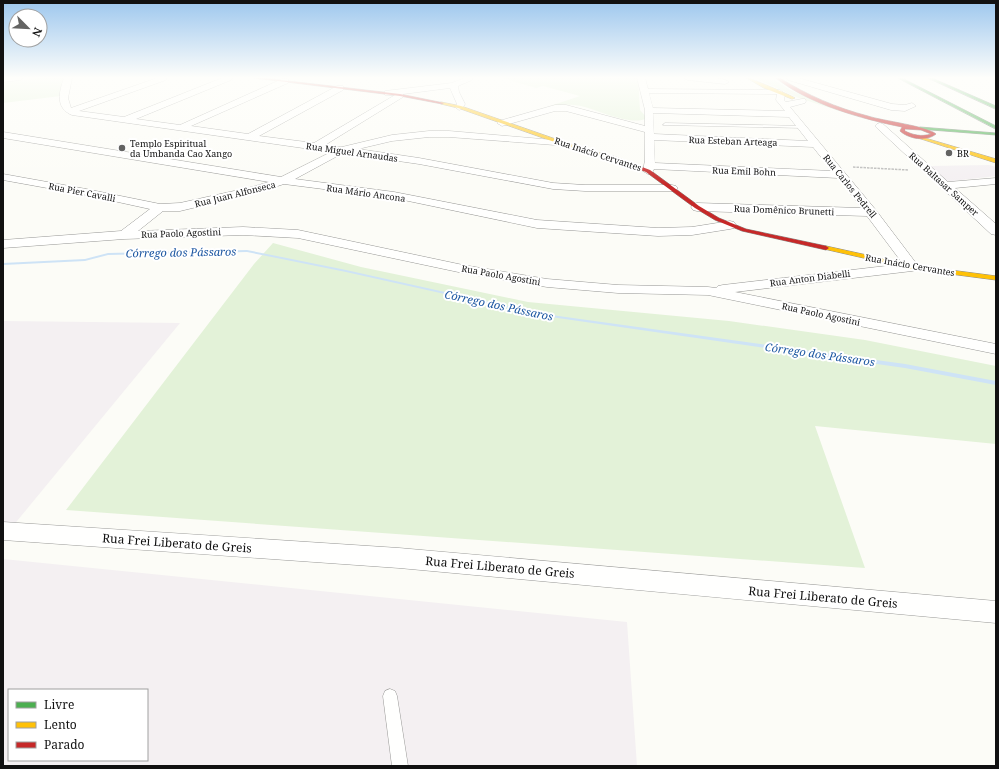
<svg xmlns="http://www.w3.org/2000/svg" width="999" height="769" viewBox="0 0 999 769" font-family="'Noto Serif',serif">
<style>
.industrial{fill:#f4f0f2;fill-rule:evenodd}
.green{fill:#e3f2d8}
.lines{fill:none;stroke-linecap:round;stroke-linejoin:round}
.stream{fill:#cee3f6;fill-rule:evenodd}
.lane-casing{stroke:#979795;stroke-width:1}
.street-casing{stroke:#979795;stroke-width:1}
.fast-casing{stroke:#8d8d8b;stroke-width:1}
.slow-casing{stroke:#8d8d8b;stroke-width:1}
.jam-casing{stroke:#8d8d8b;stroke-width:1}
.path{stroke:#b9b9b8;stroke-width:1.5;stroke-dasharray:2.5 1;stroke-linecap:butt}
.lane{fill:#fffffe;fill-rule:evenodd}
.street{fill:#fffffe;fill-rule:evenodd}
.fast{fill:#4caf50;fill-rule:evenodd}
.slow{fill:#ffc107;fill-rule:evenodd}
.jam{fill:#c62828;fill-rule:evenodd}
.poi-dot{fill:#636362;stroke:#fff;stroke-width:1.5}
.labels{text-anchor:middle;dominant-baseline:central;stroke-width:4;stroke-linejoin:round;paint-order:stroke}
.far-street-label{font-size:9px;fill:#111;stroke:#fff}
.far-poi-label{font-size:9px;fill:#111;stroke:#fff;text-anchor:start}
.water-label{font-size:11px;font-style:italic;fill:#1b56a1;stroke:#fff}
.near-street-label{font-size:12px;fill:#111;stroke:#fff}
</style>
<rect width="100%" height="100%" fill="#fcfcf7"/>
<!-- industrial -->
<g class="industrial">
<polygon points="989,165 996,167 996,176 953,181 946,181 929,166"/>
<polygon points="3,321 180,323 3,538"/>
<path d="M 3,559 L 627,622 L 637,766 L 3,766 ZM 9,690 L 147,690 L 147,760 L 9,760 Z"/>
</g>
<!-- green -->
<g class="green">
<polygon points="40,78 64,78 62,84 61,96 3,103 3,82"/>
<path d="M 502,78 L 638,78 L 640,110 L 647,118 C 632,127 598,110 581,106 C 572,104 563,105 553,105 L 580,96 L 543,86 L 536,88 Z"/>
<polygon points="761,78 776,81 790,90 842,112 796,97 757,79"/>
<polygon points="273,243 361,267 528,302 729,321 865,340 996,366 996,444 815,426 865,568 66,510 254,264"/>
</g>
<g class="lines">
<!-- stream -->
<polygon class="stream" points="247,250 346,270 544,314 905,364 996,381 996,385 905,368 544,316 346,272 247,252 108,255 85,261 3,265 3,263 85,259 108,253"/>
<defs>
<g id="lane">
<polygon points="665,123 803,126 805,127 803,128 663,125"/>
<polygon points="390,689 395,691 397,696 408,766 392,766 383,696 385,691"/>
</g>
<g id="street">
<polygon points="3,78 24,78 20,80 3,82"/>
<path d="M 64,78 L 72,78 L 68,98 L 71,108 L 157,78 L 167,78 L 166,80 L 79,111 L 124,117 L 222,78 L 232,78 L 231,80 L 136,119 L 180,125 L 282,79 L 288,79 L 288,83 L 191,126 L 248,134 L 337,86 L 343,86 L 343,90 L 259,136 L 314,143 L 395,95 L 385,95 L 385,91 L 452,83 L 464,78 L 473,78 L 472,80 L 458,86 L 459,92 L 465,104 L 462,109 L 459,110 L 455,107 L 457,104 L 450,88 L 403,94 L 403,97 L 325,145 L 342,147 L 392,135 L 429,131 L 449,131 L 565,141 L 570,144 L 568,146 L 449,137 L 429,137 L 392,141 L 358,149 L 419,158 L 553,183 L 585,185 L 672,185 L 676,186 L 678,188 L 676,190 L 672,191 L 585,191 L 553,189 L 419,164 L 343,153 L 295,179 L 394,192 L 537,220 L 658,228 L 692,227 L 730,221 L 734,222 L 736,225 L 734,228 L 730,229 L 692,235 L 658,236 L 537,228 L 394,198 L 284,184 L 259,192 L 180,211 L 163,211 L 138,231 L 243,227 L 298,230 L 463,265 L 547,279 L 618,285 L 708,287 L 716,288 L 718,286 L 723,285 L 903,264 L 867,216 L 697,211 L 693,210 L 691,207 L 693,204 L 697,203 L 862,208 L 838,178 L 654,169 L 652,173 L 648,174 L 643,171 L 645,160 L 645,132 L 566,111 L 555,111 L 502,126 L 497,123 L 499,121 L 555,105 L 566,105 L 645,126 L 645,110 L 637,78 L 645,78 L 648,89 L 780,90 L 785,94 L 784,100 L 786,102 L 802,99 L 805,99 L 806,101 L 805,103 L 790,107 L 875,209 L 919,267 L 917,270 L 912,271 L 735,292 L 996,344 L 996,354 L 708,295 L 618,293 L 547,287 L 463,273 L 298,238 L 243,235 L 124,239 L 3,248 L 3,240 L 121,231 L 150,209 L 86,195 L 3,180 L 3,174 L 86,189 L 160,204 L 180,203 L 252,187 L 269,182 L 3,138 L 3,132 L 281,177 L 331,152 L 72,115 C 55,108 59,92 64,78 ZM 649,93 L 777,94 L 776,100 L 785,111 L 653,108 ZM 653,113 L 789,117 L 808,141 L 654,134 ZM 654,140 L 813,147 L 832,171 L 655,163 Z"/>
<path d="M 684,78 C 694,77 722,76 729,82 L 725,84 L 688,80 Z"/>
<polygon points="787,78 798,78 892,104 905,105 912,103 916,106 905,111 891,110 788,80"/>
<polygon points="880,123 883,124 948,182 996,178 996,184 955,188 996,224 996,235 991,234 877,128 875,126 877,124"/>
<polygon points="3,522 399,548 996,601 996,623 399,568 3,540"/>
</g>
<g id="fast">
<polygon points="898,78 902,78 996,126 996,129"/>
<polygon points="928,78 932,78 996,106 996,109"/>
<polygon points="920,127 996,133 996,135 918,129"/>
</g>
<g id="slow">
<path d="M 747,78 C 751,78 790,95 795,98 L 792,99 L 764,88 Z"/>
<polygon points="441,102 461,106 567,143 614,157 611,159 563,145 458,108 441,104"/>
<polygon points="915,135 996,159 996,163 915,137"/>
<polygon points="826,246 912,265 996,276 996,280 912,269 824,249 823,248"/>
</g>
<g id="jam">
<polygon points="254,78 263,78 400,94 444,103 442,104 400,96"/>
<path d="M 776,78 L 780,78 C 807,95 837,108 868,116 C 883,121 927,126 936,134 C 926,142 909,139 900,131 L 902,127 C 862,119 808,104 776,78 ZM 905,129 L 921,130 L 931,134 C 921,137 913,135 905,131 Z"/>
<polygon points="609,156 613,156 650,170 699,206 719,218 746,229 826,246 829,248 826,250 742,231 715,220 695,208 646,172 609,158"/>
</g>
</defs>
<!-- lane casing -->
<use href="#lane" class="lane-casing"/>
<!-- street casing -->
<use href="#street" class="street-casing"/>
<!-- fast casing -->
<use href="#fast" class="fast-casing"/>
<!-- slow casing -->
<use href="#slow" class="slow-casing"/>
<!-- jam casing -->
<use href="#jam" class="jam-casing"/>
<!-- path -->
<polyline class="path" points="853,167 908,170"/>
<!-- lane -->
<use href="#lane" class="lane"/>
<!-- street -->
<use href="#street" class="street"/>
<!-- fast -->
<use href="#fast" class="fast"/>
<!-- slow -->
<use href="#slow" class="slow"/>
<!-- jam -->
<use href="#jam" class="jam"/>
</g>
<!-- sky -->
<linearGradient id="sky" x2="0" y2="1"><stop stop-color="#9dc7ee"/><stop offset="0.42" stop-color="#fefefb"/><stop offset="1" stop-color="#fefefb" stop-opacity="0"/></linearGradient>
<rect width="999" height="185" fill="url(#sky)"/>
<!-- markers -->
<g class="poi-dot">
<circle cx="122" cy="148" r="4"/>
<circle cx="949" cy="153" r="4"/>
</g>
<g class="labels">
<!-- far-street labels -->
<g class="far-street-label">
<text transform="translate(733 141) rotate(2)">Rua Esteban Arteaga</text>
<text transform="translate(352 152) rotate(8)">Rua Miguel Arnaudas</text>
<text transform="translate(598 154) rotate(18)">Rua Inácio Cervantes</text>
<text transform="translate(744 171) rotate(2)">Rua Emil Bohn</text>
<text transform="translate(944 184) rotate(42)">Rua Baltasar Samper</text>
<text transform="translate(850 186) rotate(51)">Rua Carlos Pedrell</text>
<text transform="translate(82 192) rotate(11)">Rua Pier Cavalli</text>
<text transform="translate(366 193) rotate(8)">Rua Mário Ancona</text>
<text transform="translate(235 194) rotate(-14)">Rua Juan Alfonseca</text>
<text transform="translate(784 210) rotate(2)">Rua Domênico Brunetti</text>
<text transform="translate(181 233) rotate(-2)">Rua Paolo Agostini</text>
<text transform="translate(910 265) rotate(10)">Rua Inácio Cervantes</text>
<text transform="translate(501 275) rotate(10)">Rua Paolo Agostini</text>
<text transform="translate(810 278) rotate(-7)">Rua Anton Diabelli</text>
<text transform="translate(821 314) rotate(12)">Rua Paolo Agostini</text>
</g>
<!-- far-poi labels -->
<g class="far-poi-label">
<text x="130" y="143">Templo Espiritual<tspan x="130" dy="10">da Umbanda Cao Xango</tspan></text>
<text x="957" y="153">BR</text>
</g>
<!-- water labels -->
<g class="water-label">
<text transform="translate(181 252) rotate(-1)">Córrego dos Pássaros</text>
<text transform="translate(499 305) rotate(12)">Córrego dos Pássaros</text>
<text transform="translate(820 354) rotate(8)">Córrego dos Pássaros</text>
</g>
<!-- near-street labels -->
<g class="near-street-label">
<text transform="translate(177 543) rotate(4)">Rua Frei Liberato de Greis</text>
<text transform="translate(500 567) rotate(5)">Rua Frei Liberato de Greis</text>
<text transform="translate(823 597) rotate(5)">Rua Frei Liberato de Greis</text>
</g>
</g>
<!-- border -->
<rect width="999" height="769" fill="none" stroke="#111111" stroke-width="8"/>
<!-- legend -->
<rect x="8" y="689" width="140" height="72" fill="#ffffff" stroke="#a0a0a0"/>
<rect x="16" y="702" width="20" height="6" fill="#4caf50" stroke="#a0a0a0"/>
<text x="44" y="709" font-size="12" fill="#111111">Livre</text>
<rect x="16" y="722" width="20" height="6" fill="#ffc107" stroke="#a0a0a0"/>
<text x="44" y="729" font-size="12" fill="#111111">Lento</text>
<rect x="16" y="742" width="20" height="6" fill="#c62828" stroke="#a0a0a0"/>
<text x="44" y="749" font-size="12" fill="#111111">Parado</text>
<!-- north arrow -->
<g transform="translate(28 28) rotate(114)"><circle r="19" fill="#ffffff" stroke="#a0a0a0"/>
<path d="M0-3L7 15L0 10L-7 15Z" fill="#636362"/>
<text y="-6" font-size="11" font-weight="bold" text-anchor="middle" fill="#111111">N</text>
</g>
</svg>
